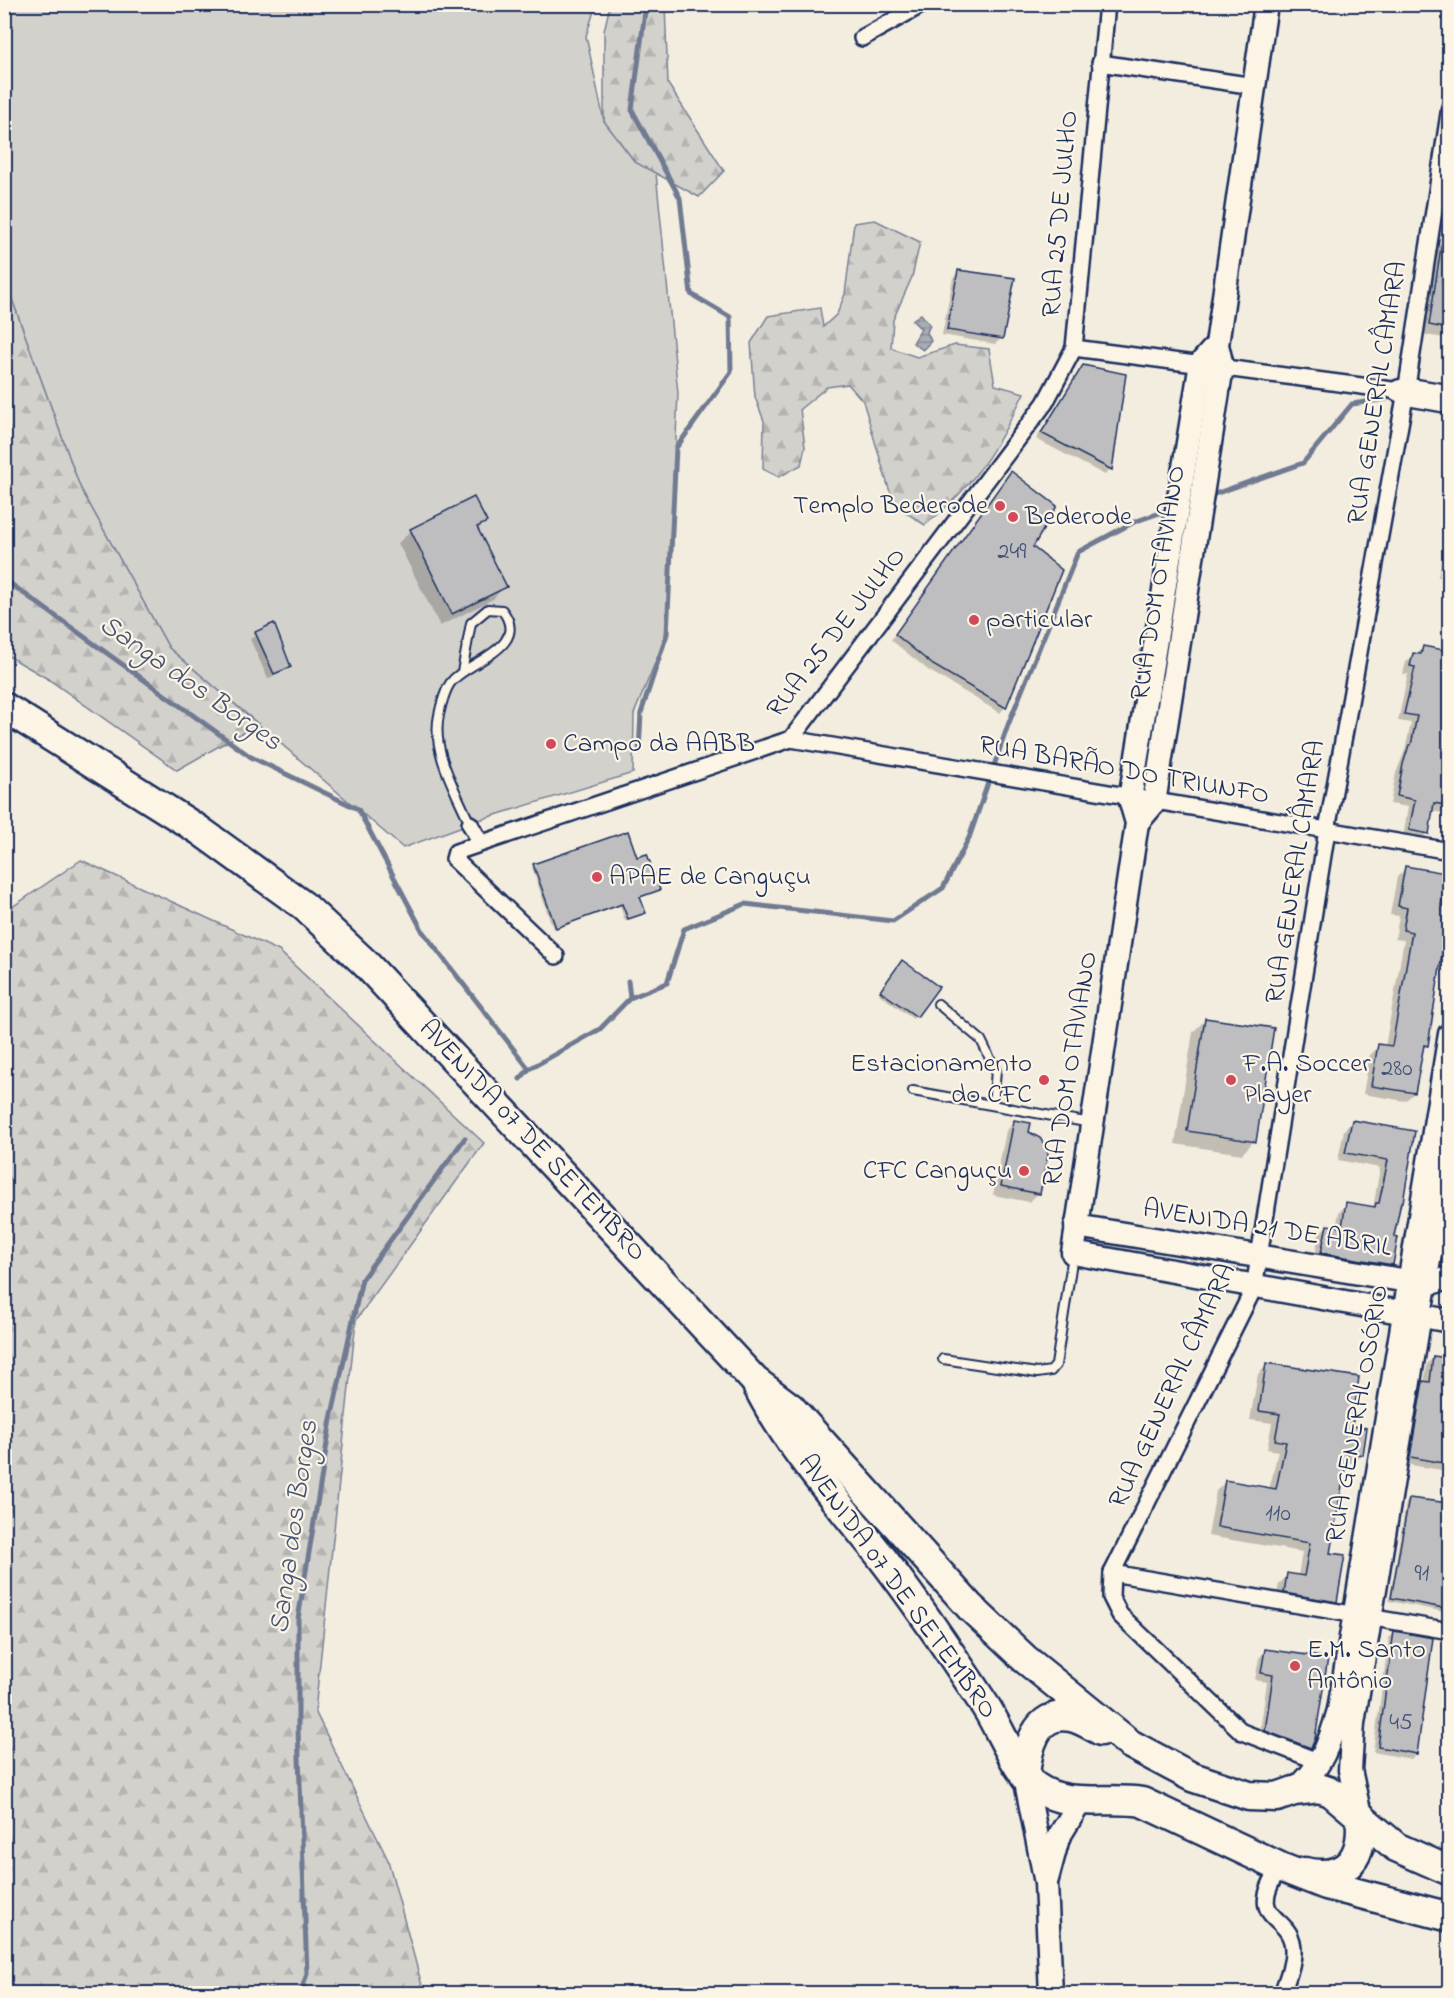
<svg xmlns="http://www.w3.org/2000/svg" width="1454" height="1998" viewBox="0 0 1454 1998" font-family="'Indie Flower',sans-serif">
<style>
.green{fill:#d3d1cc;stroke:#778095;stroke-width:1.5}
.forest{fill:url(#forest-firs);stroke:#778095;stroke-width:1.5}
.water{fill:url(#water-rules);stroke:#707a91;stroke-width:1.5}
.shadow{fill:#0003}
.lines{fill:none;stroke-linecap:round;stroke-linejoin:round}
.stream{stroke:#707a91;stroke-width:5}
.building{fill:#bebec0;stroke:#1b2f5e;stroke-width:1.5}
.lane-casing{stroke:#1b2f5e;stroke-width:12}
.street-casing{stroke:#1b2f5e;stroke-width:20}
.secondary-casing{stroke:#1b2f5e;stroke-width:27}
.highway-casing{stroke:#1b2f5e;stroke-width:33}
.path{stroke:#1b2f5e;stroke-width:3;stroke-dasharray:6 4.5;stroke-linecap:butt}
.lane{stroke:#fcf5e5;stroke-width:8}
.street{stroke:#fcf5e5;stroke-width:15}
.secondary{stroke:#fcf5e5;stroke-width:22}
.highway{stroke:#fcf5e5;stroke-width:28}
.poi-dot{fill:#d1495b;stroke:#fcf5e5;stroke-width:2}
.labels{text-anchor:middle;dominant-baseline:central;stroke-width:4.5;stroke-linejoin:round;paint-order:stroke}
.number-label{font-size:24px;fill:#445376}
.street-label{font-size:27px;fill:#1b2f5e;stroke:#fcf5e5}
.poi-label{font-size:27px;fill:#1b2f5e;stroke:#fcf5e5;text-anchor:start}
.water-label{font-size:28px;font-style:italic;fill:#465478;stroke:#fcf5e5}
</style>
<defs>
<pattern id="forest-firs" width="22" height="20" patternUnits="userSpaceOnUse" patternTransform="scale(1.5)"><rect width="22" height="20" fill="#d3d1cc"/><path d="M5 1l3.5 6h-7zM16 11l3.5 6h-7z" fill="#b5b4b2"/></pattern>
<pattern id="water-rules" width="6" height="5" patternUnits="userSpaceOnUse" patternTransform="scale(1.5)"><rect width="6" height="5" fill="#a9acb3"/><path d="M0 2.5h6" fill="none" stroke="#898c95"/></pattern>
</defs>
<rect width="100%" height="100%" fill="#f3ede0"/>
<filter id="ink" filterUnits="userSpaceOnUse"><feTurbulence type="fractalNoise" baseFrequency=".0167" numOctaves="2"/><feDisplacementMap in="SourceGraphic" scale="12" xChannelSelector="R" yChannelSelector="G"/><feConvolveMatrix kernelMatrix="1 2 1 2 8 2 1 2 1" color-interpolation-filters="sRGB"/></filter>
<g filter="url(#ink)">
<!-- green -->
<polygon class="green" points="5,5 596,5 586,36 604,121 635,162 656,173 678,393 667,634 634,714 633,773 479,820 403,848 169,648 80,487 5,280"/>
<!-- forest -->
<g class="forest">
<polygon points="610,5 665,5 668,84 724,171 699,197 635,162 604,121 604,31"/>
<path d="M 875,220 L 920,242 L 912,277 L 893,320 L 891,348 L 917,357 L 955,345 L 989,349 L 995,385 L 1024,393 C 998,447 973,488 925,525 L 899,508 L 889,489 L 863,401 L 848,384 L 827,387 L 800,409 L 805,447 L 801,465 L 779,477 L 763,469 L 764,421 L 755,397 L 751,343 L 768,316 L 820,308 L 823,327 L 837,314 L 845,294 L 854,223 Z"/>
<polygon points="5,280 80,487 169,648 258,724 177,770 48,679 5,654"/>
<polygon points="81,860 279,951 484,1143 356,1320 315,1711 388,1860 424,1993 5,1993 5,912"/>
</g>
<!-- water -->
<polygon class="water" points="921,314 930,325 927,332 931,341 923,350 913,343 921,329 912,320"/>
<!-- shadow -->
<g class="shadow">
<polygon points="1450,153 1450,181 1445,181"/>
<polygon points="1443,240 1450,241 1450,339 1420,334 1434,249"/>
<polygon points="959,272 1001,339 995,344 942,335 953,278"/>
<polygon points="1083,367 1110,469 1105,475 1036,439"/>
<polygon points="1011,473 1031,547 1060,571 1005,707 1000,713 928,670 891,640"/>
<polygon points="1450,489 1450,579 1438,577 1447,530 1442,529"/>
<polygon points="473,499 485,522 477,530 505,586 493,599 440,626 398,543 411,531"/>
<polygon points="273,625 289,666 268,679 250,639"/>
<polygon points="1423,648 1450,652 1450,814 1431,811 1427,833 1420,840 1403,838 1408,807 1390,804 1396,773 1405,750 1411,723 1398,721 1408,674 1403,674 1406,662"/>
<polygon points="636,859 658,890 639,898 644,913 642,915 625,921 620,906 553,929 532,868 534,866"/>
<polygon points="1406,868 1439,907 1427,1045 1421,1051 1414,1093 1405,1101 1363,1094 1370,1055 1379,1046 1385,1047 1404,940 1395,939 1399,916 1390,915 1397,877"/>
<polygon points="900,965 937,987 913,1019 879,994"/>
<polygon points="1206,1019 1254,1141 1242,1154 1175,1144 1193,1032"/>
<polygon points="1015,1122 1027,1133 1039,1193 1029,1202 993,1195 1006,1131"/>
<polygon points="1352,1122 1413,1132 1402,1202 1393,1238 1392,1264 1384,1272 1314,1261 1319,1234 1327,1226 1336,1228 1339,1212 1347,1204 1373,1208 1380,1168 1338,1160 1344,1130"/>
<polygon points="1450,1197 1450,1242 1442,1241"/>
<polygon points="1434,1357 1450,1360 1448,1471 1404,1464 1416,1389 1424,1383 1427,1364"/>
<polygon points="1267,1365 1350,1427 1361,1454 1352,1463 1344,1462 1328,1554 1336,1601 1327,1610 1276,1601 1279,1584 1288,1575 1298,1576 1302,1552 1208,1536 1216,1491 1225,1482 1269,1490 1278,1451 1267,1449 1272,1423 1250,1420 1258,1374"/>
<polygon points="1410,1499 1450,1505 1450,1613 1389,1601 1406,1503"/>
<polygon points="1395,1633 1416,1754 1411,1759 1373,1752 1389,1638"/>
<polygon points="1266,1650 1310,1747 1303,1755 1259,1738 1267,1682 1255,1680 1259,1658"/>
</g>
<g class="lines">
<!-- stream -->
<g class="stream">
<polyline points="1209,496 1303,463 1352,404 1386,399"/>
<polyline points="4,579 251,757 358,809 423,932 529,1069 520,1079"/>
<polyline points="639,751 641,713 667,634 676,448 731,372 730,317 691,294 680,198 632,110 646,4"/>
<polyline points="630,998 667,983 684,929 745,904 893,921 943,888 969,838 1008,725 1078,552 1134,522 1171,509"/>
<polyline points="529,1069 600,1029 630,998 628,981"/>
<polyline points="300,1994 307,1974 298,1730 298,1619 331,1419 362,1279 465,1138"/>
</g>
</g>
<!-- building -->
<g class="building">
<polygon points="1441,247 1449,248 1449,329 1429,325"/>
<polygon points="958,270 1015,278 1003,339 947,330"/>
<polygon points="1083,365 1126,374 1112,470 1041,433"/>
<polygon points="1011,471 1057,506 1033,547 1062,570 1006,708 933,665 895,634"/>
<polygon points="474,497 487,522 477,527 507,587 452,614 410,529"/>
<polygon points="274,623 291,667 274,674 255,632"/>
<polygon points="1423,646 1449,651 1449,806 1434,803 1429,834 1409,830 1415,800 1397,796 1403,764 1409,745 1411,745 1417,716 1404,714 1415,667 1410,666 1413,653 1421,654"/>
<polygon points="628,831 637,857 647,854 660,890 640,897 646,913 628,919 622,904 556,928 533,864"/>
<polygon points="1405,866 1446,873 1441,906 1449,908 1428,1046 1424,1045 1415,1093 1371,1086 1378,1044 1392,1046 1412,932 1403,930 1407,908 1398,906"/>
<polygon points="902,960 939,987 917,1017 880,991"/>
<polygon points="1205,1018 1274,1028 1256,1142 1187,1131"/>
<polygon points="1014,1120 1031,1123 1029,1132 1040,1138 1047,1148 1048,1155 1040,1194 1001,1186"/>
<polygon points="1352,1120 1415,1131 1403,1202 1401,1202 1394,1236 1398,1237 1393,1265 1321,1253 1327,1225 1342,1227 1346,1202 1375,1207 1376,1203 1379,1203 1388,1160 1345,1153"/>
<polygon points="1433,1356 1449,1358 1449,1464 1410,1457 1423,1381 1430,1382"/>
<polygon points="1266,1363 1359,1377 1352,1426 1367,1428 1363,1455 1348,1452 1330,1553 1345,1555 1337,1602 1284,1593 1287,1573 1304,1576 1310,1543 1217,1527 1225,1480 1276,1489 1286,1442 1275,1440 1280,1414 1259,1411"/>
<polygon points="1409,1498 1449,1503 1449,1609 1391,1598"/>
<polygon points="1394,1631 1433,1638 1417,1754 1378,1747"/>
<polygon points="1265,1649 1328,1658 1315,1739 1311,1748 1265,1731 1273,1675 1261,1673"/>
</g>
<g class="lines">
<defs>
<g id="lane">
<path d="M 462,672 L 471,623 L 488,609 L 502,610 C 531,647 470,660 452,681 C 446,687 441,705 439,715 C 431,751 456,791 470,824"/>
<polyline points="938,1004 981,1040 996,1071 993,1105"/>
<polyline points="913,1091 1091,1123"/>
<polyline points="943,1359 1037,1373 1051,1371 1056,1365 1073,1255"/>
</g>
<g id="street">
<polyline points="862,38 923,4"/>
<polyline points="1100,63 1254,86"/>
<polyline points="1074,348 1392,390 1405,397 1450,405"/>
<polyline points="1398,388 1407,386 1450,393"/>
<polyline points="791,739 1450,851"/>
<polyline points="470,824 481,843"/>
<polyline points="556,956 454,859 456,852 791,739 1045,403 1074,348 1107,4"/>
<polyline points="1112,1573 1450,1631"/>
<polyline points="1320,1762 1242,1732 1120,1615 1111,1597 1112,1573 1254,1288 1327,830 1407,386 1450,107"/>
<path d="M 1280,1867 C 1242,1926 1295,1911 1293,1953 C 1293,1966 1286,1981 1282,1994"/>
</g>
<g id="secondary">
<polyline points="1217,345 1201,363 1130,799 1137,823 1073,1253 1450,1321"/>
<polyline points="1137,823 1154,803 1222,366 1217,345 1266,4"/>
<polyline points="1076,1226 1426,1284 1450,1278"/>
<polyline points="1025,1777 1046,1883 1051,1994"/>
<path d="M 1294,1791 C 1321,1770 1330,1742 1339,1710 L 1450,1034"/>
<polyline points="1360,1815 1350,1770 1353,1723 1450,1132"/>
<polyline points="1047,1879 1058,1838 1080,1802"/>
</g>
<g id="highway">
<polyline points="4,707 199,830 304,906 365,963 755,1381 791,1408 970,1607 1025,1659 1130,1744 1192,1777 1249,1796 1277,1797 1294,1791 1319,1788 1331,1792 1396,1847 1450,1871"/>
<path d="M 757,1385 C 788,1447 836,1500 879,1554 C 917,1603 952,1655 986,1707 C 999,1727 1018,1775 1036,1787 C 1067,1809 1106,1796 1142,1802 L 1280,1867 L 1326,1885 L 1450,1917"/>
<path d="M 1025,1777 C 1027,1750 1035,1710 1071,1717 C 1081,1719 1092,1726 1101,1731"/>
<path d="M 1305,1872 C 1349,1882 1365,1854 1360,1815"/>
</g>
</defs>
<!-- lane casing -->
<use href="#lane" class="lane-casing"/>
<!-- street casing -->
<use href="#street" class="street-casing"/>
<!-- secondary casing -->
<use href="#secondary" class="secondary-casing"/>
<!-- highway casing -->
<use href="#highway" class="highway-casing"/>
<!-- path -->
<g class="path">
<polyline points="1442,272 1450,273"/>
<polyline points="1441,281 1450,282"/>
</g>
<!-- lane -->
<use href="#lane" class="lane"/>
<!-- street -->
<use href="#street" class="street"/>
<!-- secondary -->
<use href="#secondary" class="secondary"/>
<!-- highway -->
<use href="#highway" class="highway"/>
</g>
</g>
<!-- markers -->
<g class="poi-dot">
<circle cx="1000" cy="506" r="6"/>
<circle cx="1013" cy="517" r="6"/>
<circle cx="974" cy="620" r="6"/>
<circle cx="551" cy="744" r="6"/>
<circle cx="597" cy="877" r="6"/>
<circle cx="1044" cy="1080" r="6"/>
<circle cx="1231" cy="1080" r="6"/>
<circle cx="1024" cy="1171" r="6"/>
<circle cx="1295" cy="1666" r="6"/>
</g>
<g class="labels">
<!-- number labels -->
<g class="number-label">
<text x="1012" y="552">249</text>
<text x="1397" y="1069">280</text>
<text x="1278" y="1514">110</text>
<text x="1422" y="1574">91</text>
<text x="1401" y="1723">45</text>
</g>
<!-- street labels -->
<g class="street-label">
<text transform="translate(1061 214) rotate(-85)">RUA 25 DE JULHO</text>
<text transform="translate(1378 393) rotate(-81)">RUA GENERAL CÂMARA</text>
<text transform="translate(1159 583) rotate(-81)">RUA DOM OTAVIANO</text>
<text transform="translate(837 633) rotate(-52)">RUA 25 DE JULHO</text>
<text transform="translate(1124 771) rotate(10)">RUA BARÃO DO TRIUNFO</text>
<text transform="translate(1296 872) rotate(-81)">RUA GENERAL CÂMARA</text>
<text transform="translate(1071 1069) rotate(-81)">RUA DOM OTAVIANO</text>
<text transform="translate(532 1141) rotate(47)">AVENIDA 07 DE SETEMBRO</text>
<text transform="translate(1267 1229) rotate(9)">AVENIDA 21 DE ABRIL</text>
<text transform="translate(1173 1386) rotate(-65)">RUA GENERAL CÂMARA</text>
<text transform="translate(1358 1414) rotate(-80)">RUA GENERAL OSÓRIO</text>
<text transform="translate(897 1587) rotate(54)">AVENIDA 07 DE SETEMBRO</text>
</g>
<!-- poi labels -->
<g class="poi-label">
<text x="988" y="506" text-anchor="end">Templo Bederode</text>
<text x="1025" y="517">Bederode</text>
<text x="986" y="620">particular</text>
<text x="563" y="744">Campo da AABB</text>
<text x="609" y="877">APAE de Canguçu</text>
<text x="1032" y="1064" text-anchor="end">Estacionamento<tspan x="1032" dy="31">do CFC</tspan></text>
<text x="1243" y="1064">F.A. Soccer<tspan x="1243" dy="31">Player</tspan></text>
<text x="1012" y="1171" text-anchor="end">CFC Canguçu</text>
<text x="1307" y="1650">E.M. Santo<tspan x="1307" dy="31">Antônio</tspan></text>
</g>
<!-- water labels -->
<g class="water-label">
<text transform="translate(190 684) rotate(35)">Sanga dos Borges</text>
<text transform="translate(295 1527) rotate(-82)">Sanga dos Borges</text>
</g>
</g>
<!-- margin -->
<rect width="1454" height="1998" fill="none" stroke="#fcf5e5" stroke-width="24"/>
<rect x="12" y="12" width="1430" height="1974" fill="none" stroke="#1b2f5e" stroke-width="2" filter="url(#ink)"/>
</svg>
